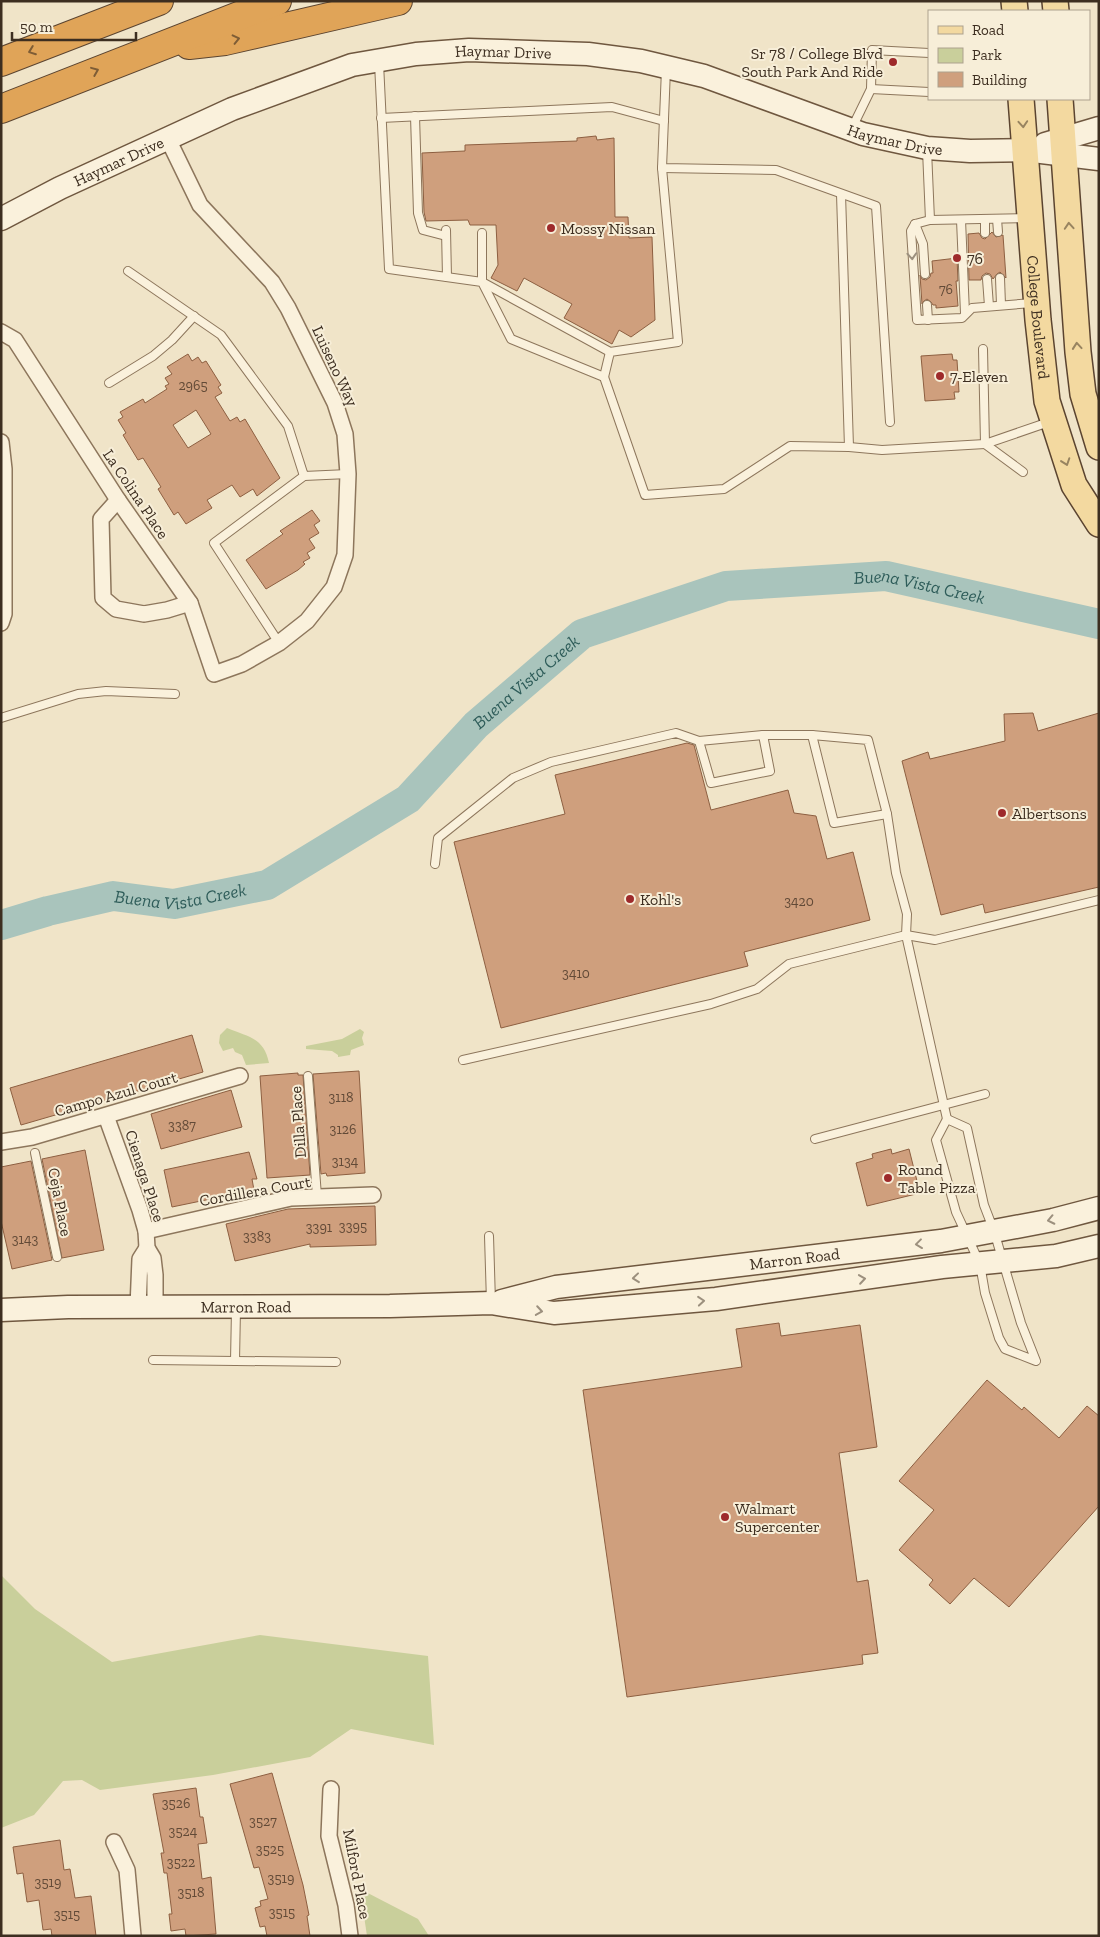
<svg xmlns="http://www.w3.org/2000/svg" width="1100" height="1937" viewBox="0 0 1100 1937" font-family="'Zilla Slab',serif">
<style>
.green{fill:#c9cf9b}
.lines{fill:none;stroke-linecap:round;stroke-linejoin:round}
.river{stroke:#a9c4bc;stroke-width:30}
.building{fill:#cf9f7d;stroke:#8d5f41;fill-rule:evenodd}
.lane-casing{stroke:#8d765c;stroke-width:10}
.street-casing{stroke:#8d765c;stroke-width:18}
.secondary-casing{stroke:#6f573f;stroke-width:25}
.primary-casing{stroke:#5b4430;stroke-width:28}
.highway-casing{stroke:#5b4430;stroke-width:30}
.lane{stroke:#faf1dc;stroke-width:8}
.street{stroke:#faf1dc;stroke-width:15}
.secondary{stroke:#faf1dc;stroke-width:22}
.primary{stroke:#f3d9a0;stroke-width:25}
.highway{stroke:#e0a458;stroke-width:28}
.oneway{stroke:#7e5d36}
.oneway2{stroke:#988460}
.oneway3{stroke:#9c907e}
.poi-dot{fill:#9e2a2b;stroke:#f7eed8;stroke-width:2}
.labels{text-anchor:middle;dominant-baseline:central;stroke-width:4;stroke-linejoin:round;paint-order:stroke}
.number-label{font-size:14px;fill:#624a37}
.street-label{font-size:16px;fill:#3d2e20;stroke:#f7eed8}
.poi-label{font-size:16px;fill:#3d2e20;stroke:#f7eed8;text-anchor:start}
.water-label{font-size:18px;font-style:italic;fill:#2f5d5a;stroke:#f7eed8}
</style>
<rect width="100%" height="100%" fill="#f0e4c8"/>
<!-- green -->
<g class="green">
<path d="M 227,1028 C 249,1037 264,1038 269,1063 L 246,1065 L 242,1055 L 235,1052 L 233,1048 L 223,1051 L 219,1043 L 220,1035 Z"/>
<polygon points="360,1029 364,1032 362,1038 364,1045 351,1050 350,1055 338,1057 338,1055 332,1051 306,1049 306,1046 342,1039"/>
<polygon points="1,1575 35,1609 112,1662 260,1635 428,1656 434,1745 351,1729 310,1757 213,1775 100,1790 82,1780 63,1781 34,1815 1,1828"/>
<polygon points="360,1889 418,1919 429,1936 367,1936"/>
</g>
<g class="lines">
<!-- river -->
<path class="river" id="s1" d="M 1,925 L 48,911 L 113,896 L 174,904 L 267,885 L 408,799 L 476,725 L 582,634 L 726,586 L 886,576 L 1099,624"/>
</g>
<!-- building -->
<g class="building">
<polygon points="596,136 597,140 614,138 615,217 628,217 629,238 652,237 655,320 631,337 619,330 612,344 564,318 572,304 524,278 517,291 491,278 498,265 496,225 470,225 468,220 426,221 424,212 422,153 465,151 465,145 577,141 577,138"/>
<polygon points="992,232 996,237 1003,235 1006,278 1000,272 997,274 993,279 990,274 986,273 982,276 981,280 969,280 968,234 979,233 982,238 985,239"/>
<polygon points="957,258 958,281 956,281 958,306 936,308 936,305 933,305 931,302 927,299 924,301 922,304 920,275 922,279 926,280 930,277 931,273 933,273 932,261"/>
<path d="M 188,354 L 192,361 L 198,357 L 202,363 L 206,361 L 221,385 L 218,387 L 222,393 L 215,397 L 230,421 L 237,417 L 240,422 L 245,419 L 280,478 L 257,496 L 253,489 L 240,497 L 232,485 L 207,500 L 212,508 L 186,524 L 178,512 L 174,515 L 158,489 L 161,487 L 143,458 L 138,460 L 123,435 L 126,433 L 118,420 L 123,417 L 120,412 L 143,399 L 145,403 L 167,389 L 165,386 L 169,384 L 165,378 L 172,374 L 167,367 ZM 196,410 L 211,434 L 188,448 L 173,425 Z"/>
<polygon points="952,354 953,360 957,360 959,392 954,392 955,399 925,401 921,356"/>
<polygon points="312,510 320,521 314,525 319,533 309,539 315,548 307,553 310,558 303,562 305,564 298,570 266,589 246,560 283,534 280,531"/>
<polygon points="1033,713 1038,731 1099,713 1099,887 985,913 983,904 941,915 902,761 928,752 930,759 1005,741 1004,714"/>
<polygon points="687,743 694,745 711,810 788,790 794,813 816,816 827,859 853,852 870,920 744,952 748,966 501,1028 454,842 565,814 555,775"/>
<polygon points="192,1035 203,1072 21,1125 10,1088"/>
<polygon points="359,1071 365,1173 327,1176 326,1173 321,1174 313,1074"/>
<polygon points="298,1073 298,1075 303,1075 310,1175 267,1178 260,1076"/>
<polygon points="231,1090 242,1127 161,1149 151,1114"/>
<polygon points="891,1149 892,1154 909,1149 920,1193 867,1206 856,1163 873,1158 872,1154"/>
<polygon points="85,1150 104,1250 62,1258 42,1159"/>
<polygon points="249,1152 257,1179 252,1179 254,1190 172,1207 164,1170"/>
<polygon points="31,1161 52,1260 12,1269 1,1221 1,1167"/>
<polygon points="375,1206 376,1245 310,1247 310,1244 235,1261 226,1224 288,1209"/>
<polygon points="779,1323 781,1336 860,1325 877,1447 839,1453 857,1582 868,1580 878,1653 862,1655 863,1664 627,1697 583,1390 742,1367 736,1329"/>
<polygon points="987,1380 1022,1410 1024,1407 1059,1438 1087,1406 1099,1416 1099,1506 1009,1607 974,1578 950,1604 929,1585 933,1580 899,1550 934,1510 899,1481"/>
<polygon points="272,1773 303,1885 309,1915 307,1916 310,1936 267,1936 265,1926 260,1927 255,1908 261,1906 260,1901 268,1899 259,1867 254,1868 230,1784"/>
<polygon points="196,1788 200,1817 203,1817 207,1843 198,1844 202,1879 211,1877 216,1934 186,1936 185,1929 171,1931 169,1914 172,1914 167,1873 164,1873 161,1853 164,1853 153,1794"/>
<polygon points="60,1840 64,1870 70,1869 75,1898 91,1896 96,1936 52,1936 51,1929 43,1930 39,1900 27,1902 23,1873 17,1874 13,1847"/>
</g>
<g class="lines">
<defs>
<g id="lane">
<polyline points="379,63 389,269 482,282 511,339 604,377 645,495 724,489 790,446 849,447 882,450 985,444 1049,422"/>
<polyline points="666,69 662,168 776,170 876,206 890,422"/>
<polyline points="871,89 929,92"/>
<polyline points="415,116 418,213 423,230 446,236"/>
<polyline points="381,118 612,107 664,121"/>
<polyline points="852,128 871,89 872,50 929,53"/>
<polyline points="927,150 930,220"/>
<polyline points="841,194 849,447"/>
<polyline points="1027,218 930,220 915,224 911,231 917,320 962,318 972,308 1032,303"/>
<polyline points="985,219 985,233"/>
<polyline points="997,219 998,232"/>
<polyline points="961,220 965,313"/>
<polyline points="915,224 923,244 925,274"/>
<polyline points="446,230 447,277"/>
<polyline points="482,233 482,282 610,352"/>
<polyline points="128,271 221,335 288,426 304,476 348,474"/>
<polyline points="1000,278 1001,305"/>
<polyline points="987,279 989,306"/>
<polyline points="927,305 928,320"/>
<polyline points="983,349 985,444 1023,472"/>
<polyline points="604,377 610,352 678,342 662,168"/>
<polyline points="109,383 153,356 172,340 194,316"/>
<polyline points="279,643 214,543 304,476"/>
<polyline points="1,718 78,694 106,691 175,694"/>
<polyline points="812,735 834,823 887,814"/>
<polyline points="699,741 711,783 770,771 763,735"/>
<polyline points="435,864 438,838 513,778 551,762 676,733 699,741 763,735 812,735 868,740 887,814 896,873 907,914 906,935 947,1119"/>
<polyline points="463,1060 711,1004 757,989 789,964 906,935 935,940 1099,900"/>
<polyline points="308,1076 317,1196"/>
<polygon points="947,1119 967,1128 984,1205 994,1231 1021,1323 1036,1361 1005,1349 999,1338 985,1293 980,1264 956,1212 936,1140"/>
<polyline points="815,1139 985,1094"/>
<polyline points="35,1153 57,1257"/>
<polyline points="489,1236 491,1302"/>
<polyline points="153,1360 336,1362"/>
<polyline points="235,1361 236,1309"/>
</g>
<g id="street">
<polyline points="1,332 15,340 118,500 190,603 214,674 242,664 279,643 307,621 334,587 345,555 348,474 345,434 335,403 288,308 272,282 200,205 168,139"/>
<polyline points="1,442 4,469 4,614 1,623"/>
<polyline points="118,500 101,519 103,598 116,609 144,614 167,610 190,603"/>
<polyline points="106,1116 140,1210 146,1231 147,1248 153,1258 155,1275 155,1307"/>
<polyline points="1,1142 32,1137 240,1076"/>
<polyline points="146,1231 291,1198 373,1195"/>
<polyline points="138,1307 140,1259 147,1248"/>
<polyline points="331,1789 329,1836 346,1905 350,1936"/>
<polyline points="114,1842 127,1870 133,1936"/>
</g>
<g id="secondary">
<polyline points="1045,144 1099,128"/>
<path id="s2" d="M 1,219 L 60,188 L 232,109 L 352,65 L 416,54 L 469,50 L 588,54 L 641,61 L 704,76 L 863,134 L 927,148 L 970,151 L 1025,150 L 1099,159"/>
<path id="s3" d="M 502,1301 L 556,1287 L 941,1241 L 1053,1220 L 1099,1208"/>
<path id="s4" d="M 1,1310 L 68,1307 L 390,1306 L 491,1303 L 554,1313 L 716,1299 L 942,1267 L 1056,1256 L 1099,1246"/>
</g>
<g id="primary">
<polyline points="1014,1 1015,11"/>
<polyline points="1055,1 1056,11"/>
<path id="s5" d="M 1021,99 L 1038,320 L 1047,401 L 1074,485 L 1099,524"/>
<polyline points="1060,99 1078,352 1083,394 1099,447"/>
</g>
<g id="highway">
<polyline points="189,45 225,41 398,1"/>
<polyline points="1,62 159,1"/>
<polyline points="1,109 277,1"/>
</g>
</defs>
<!-- lane casing -->
<use href="#lane" class="lane-casing"/>
<!-- street casing -->
<use href="#street" class="street-casing"/>
<!-- secondary casing -->
<use href="#secondary" class="secondary-casing"/>
<!-- primary casing -->
<use href="#primary" class="primary-casing"/>
<!-- highway casing -->
<use href="#highway" class="highway-casing"/>
<!-- lane -->
<use href="#lane" class="lane"/>
<!-- street -->
<use href="#street" class="street"/>
<!-- secondary -->
<use href="#secondary" class="secondary"/>
<!-- primary -->
<use href="#primary" class="primary"/>
<!-- highway -->
<use href="#highway" class="highway"/>
</g>
<!-- one-way arrows -->
<defs><path id="oneway-chevron" d="M-2-3.5L2.5 0L-2 3.5" fill="none" stroke-width="1.6" stroke-linecap="round" stroke-linejoin="round" transform="scale(1.25)"/></defs>
<g class="oneway">
<use href="#oneway-chevron" transform="translate(236 39) rotate(-13)"/>
<use href="#oneway-chevron" transform="translate(32 51) rotate(159)"/>
<use href="#oneway-chevron" transform="translate(95 71) rotate(-22)"/>
</g>
<g class="oneway2">
<use href="#oneway-chevron" transform="translate(1023 124) rotate(86)"/>
<use href="#oneway-chevron" transform="translate(1069 226) rotate(-94)"/>
<use href="#oneway-chevron" transform="translate(1077 346) rotate(-95)"/>
<use href="#oneway-chevron" transform="translate(1066 462) rotate(71)"/>
</g>
<g class="oneway3">
<use href="#oneway-chevron" transform="translate(912 256) rotate(86)"/>
<use href="#oneway-chevron" transform="translate(1051 1220) rotate(168)"/>
<use href="#oneway-chevron" transform="translate(919 1244) rotate(173)"/>
<use href="#oneway-chevron" transform="translate(636 1278) rotate(174)"/>
<use href="#oneway-chevron" transform="translate(862 1279) rotate(-8)"/>
<use href="#oneway-chevron" transform="translate(701 1301) rotate(-5)"/>
<use href="#oneway-chevron" transform="translate(539 1311) rotate(9)"/>
</g>
<!-- markers -->
<g class="poi-dot">
<circle cx="893" cy="62" r="5"/>
<circle cx="551" cy="228" r="5"/>
<circle cx="957" cy="258" r="5"/>
<circle cx="940" cy="376" r="5"/>
<circle cx="1002" cy="813" r="5"/>
<circle cx="630" cy="899" r="5"/>
<circle cx="888" cy="1178" r="5"/>
<circle cx="725" cy="1517" r="5"/>
</g>
<g class="labels">
<!-- number labels -->
<g class="number-label">
<text x="946" y="289">76</text>
<text x="193" y="385">2965</text>
<text x="799" y="901">3420</text>
<text x="576" y="973">3410</text>
<text x="341" y="1097">3118</text>
<text x="182" y="1125">3387</text>
<text x="343" y="1129">3126</text>
<text x="345" y="1161">3134</text>
<text x="353" y="1226">3395</text>
<text x="319" y="1227">3391</text>
<text x="257" y="1236">3383</text>
<text x="25" y="1239">3143</text>
<text x="176" y="1803">3526</text>
<text x="263" y="1821">3527</text>
<text x="183" y="1831">3524</text>
<text x="270" y="1849">3525</text>
<text x="181" y="1862">3522</text>
<text x="281" y="1878">3519</text>
<text x="48" y="1882">3519</text>
<text x="191" y="1892">3518</text>
<text x="282" y="1912">3515</text>
<text x="67" y="1914">3515</text>
</g>
<!-- street labels -->
<g class="street-label">
<text stroke="none"><textPath href="#s2" startOffset="536">Haymar Drive</textPath></text>
<text stroke="none"><textPath href="#s2" startOffset="941">Haymar Drive</textPath></text>
<text stroke="none"><textPath href="#s2" startOffset="131">Haymar Drive</textPath></text>
<text stroke="none"><textPath href="#s5" startOffset="219">College Boulevard</textPath></text>
<text transform="translate(335 366) rotate(65)">Luiseno Way</text>
<text transform="translate(136 494) rotate(56)">La Colina Place</text>
<text transform="translate(116 1094) rotate(-16)">Campo Azul Court</text>
<text transform="translate(298 1122) rotate(-94)">Dilla Place</text>
<text transform="translate(145 1176) rotate(72)">Cienaga Place</text>
<text transform="translate(255 1191) rotate(-10)">Cordillera Court</text>
<text transform="translate(60 1202) rotate(79)">Ceja Place</text>
<text stroke="none"><textPath href="#s3" startOffset="296">Marron Road</textPath></text>
<text stroke="none"><textPath href="#s4" startOffset="245">Marron Road</textPath></text>
<text transform="translate(357 1874) rotate(79)">Milford Place</text>
</g>
<!-- poi labels -->
<g class="poi-label">
<text x="883" y="53" text-anchor="end">Sr 78 / College Blvd<tspan x="883" dy="18">South Park And Ride</tspan></text>
<text x="561" y="228">Mossy Nissan</text>
<text x="967" y="258">76</text>
<text x="950" y="376">7-Eleven</text>
<text x="1012" y="813">Albertsons</text>
<text x="640" y="899">Kohl's</text>
<text x="898" y="1169">Round<tspan x="898" dy="18">Table Pizza</tspan></text>
<text x="735" y="1508">Walmart<tspan x="735" dy="18">Supercenter</tspan></text>
</g>
<!-- water labels -->
<g class="water-label">
<text stroke="none"><textPath href="#s1" startOffset="1024">Buena Vista Creek</textPath></text>
<text stroke="none"><textPath href="#s1" startOffset="604">Buena Vista Creek</textPath></text>
<text stroke="none"><textPath href="#s1" startOffset="184">Buena Vista Creek</textPath></text>
</g>
</g>
<!-- border -->
<rect width="1100" height="1937" fill="none" stroke="#3d2e20" stroke-width="5"/>
<!-- legend -->
<rect x="928" y="10" width="162" height="90" fill="#f7eed8" stroke="#ada18e"/>
<rect x="938" y="26" width="25" height="8" fill="#f3d9a0" stroke="#ada18e"/>
<text x="972" y="35" font-size="15" fill="#3d2e20">Road</text>
<rect x="938" y="48" width="25" height="15" fill="#c9cf9b" stroke="#ada18e"/>
<text x="972" y="60" font-size="15" fill="#3d2e20">Park</text>
<rect x="938" y="72" width="25" height="15" fill="#cf9f7d" stroke="#ada18e"/>
<text x="972" y="85" font-size="15" fill="#3d2e20">Building</text>
<!-- scale -->
<path d="M12 32v8h124v-8" fill="none" stroke="#3d2e20" stroke-width="2.5"/>
<text x="20" y="32" font-size="15" fill="#3d2e20" stroke="#f7eed8" stroke-width="4" paint-order="stroke">50 m</text>
</svg>
